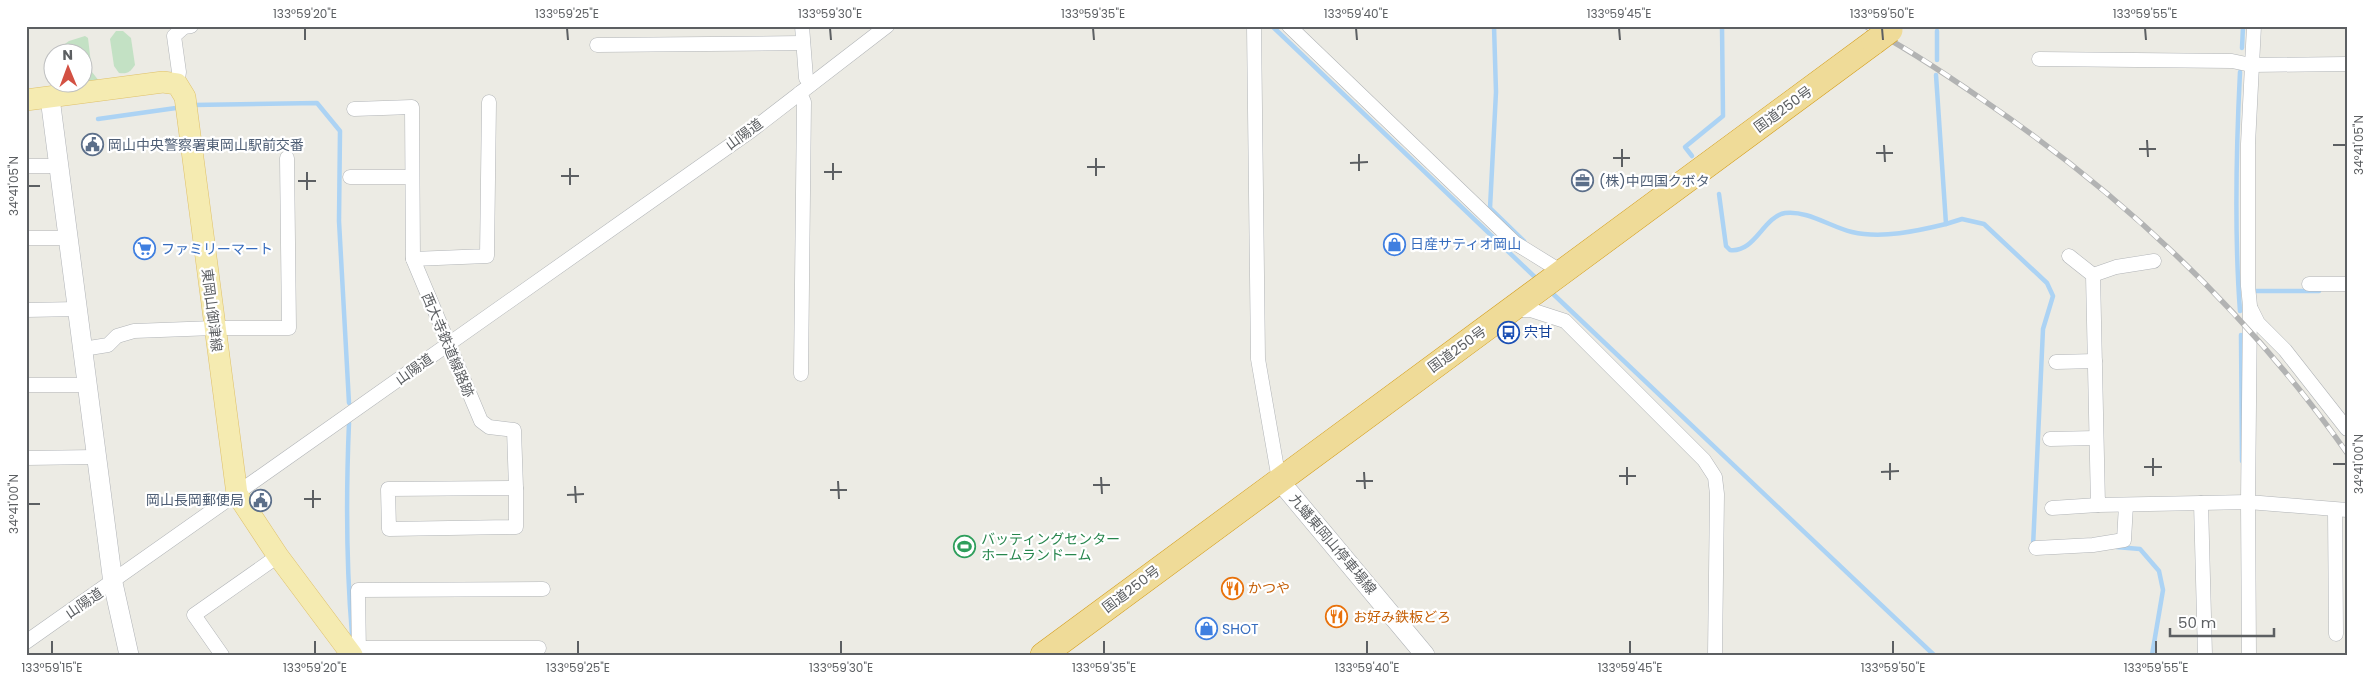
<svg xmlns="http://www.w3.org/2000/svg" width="2373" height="681" viewBox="0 0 2373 681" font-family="Poppins,'Noto Sans JP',sans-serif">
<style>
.grass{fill:#c3e1c4}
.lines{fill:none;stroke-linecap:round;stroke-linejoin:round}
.stream{stroke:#acd3f4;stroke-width:4.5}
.street-casing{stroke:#b1b4b7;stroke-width:15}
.secondary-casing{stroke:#b0b3b7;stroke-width:20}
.primary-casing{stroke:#dfc16a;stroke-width:22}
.highway-casing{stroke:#d49e1c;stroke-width:26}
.street{stroke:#fff;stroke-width:14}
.secondary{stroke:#fff;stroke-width:19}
.primary{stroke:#f5ebb1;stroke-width:21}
.highway{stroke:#efdb98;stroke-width:25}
.rail-casing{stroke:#b2b3b3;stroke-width:5.5}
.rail{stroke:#fff;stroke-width:4;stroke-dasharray:11;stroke-linecap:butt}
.highway-bridge-casing{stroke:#d49e1c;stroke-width:26;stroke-linecap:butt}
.highway-bridge{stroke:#efdb98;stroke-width:25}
.ticks{fill:none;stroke:#5c5f62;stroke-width:2}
.labels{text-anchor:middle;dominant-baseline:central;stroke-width:4.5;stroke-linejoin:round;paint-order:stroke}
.street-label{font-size:14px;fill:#5c5f62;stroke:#fff}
.service-label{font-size:14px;fill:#4e5e75;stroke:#fff;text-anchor:start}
.shop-label{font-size:14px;fill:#366cbe;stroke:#fff;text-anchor:start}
.transit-label{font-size:14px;fill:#164399;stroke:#fff;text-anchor:start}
.leisure-label{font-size:14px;fill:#27864d;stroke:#fff;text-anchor:start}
.food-label{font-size:14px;fill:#c56008;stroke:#fff;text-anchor:start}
.neatline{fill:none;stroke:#5c5f62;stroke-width:2}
.ticks-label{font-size:12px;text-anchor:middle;fill:#5c5f62}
</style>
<rect width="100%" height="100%" fill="#ecebe4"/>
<!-- grass -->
<g class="grass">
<path d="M 116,31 L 123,31 L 131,38 L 135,65 C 130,72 128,74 119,73 L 114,66 L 110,39 Z"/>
<polygon points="85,36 88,38 92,72 99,81 103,84 131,81 140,74 139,80 135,83 70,90 60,83 82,82 82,52 57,52 58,49 69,41"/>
</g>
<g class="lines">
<!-- stream -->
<g class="stream">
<polyline points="1272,26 1539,281"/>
<polyline points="1494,26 1496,92 1490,208 1524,241"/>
<polyline points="2242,48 2243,26"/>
<polyline points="1937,60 1937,31"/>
<polyline points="1936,75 1946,224 1962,219 1984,224 2047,283 2053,296 2043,329 2033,547"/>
<polyline points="193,105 317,103 340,131 339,221 349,403"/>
<polyline points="98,119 176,108"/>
<polyline points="1692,156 1685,147 1723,116 1722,26"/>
<path d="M 1719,194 L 1726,246 L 1730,250 C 1755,253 1763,217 1785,213 C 1807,210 1831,227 1852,232 C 1882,239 1917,231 1946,224"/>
<polyline points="1550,291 1934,655"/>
<polyline points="2255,291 2319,291"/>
<path d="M 2240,311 C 2234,232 2236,152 2240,72"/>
<polyline points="2241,335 2242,461"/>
<path d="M 349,423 C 346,494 346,563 352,634"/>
<polyline points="2116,547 2140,549 2159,571 2163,590 2152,655"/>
</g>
<defs>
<g id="street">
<polyline points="802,26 806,78 811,84"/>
<polyline points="1254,26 1258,359 1279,480"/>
<polyline points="1289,26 1515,243 1562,272"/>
<polyline points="2254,26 2248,144 2248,286 2250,306 2248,502 2347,510"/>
<polyline points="597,45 803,43"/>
<polyline points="2039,59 2232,61 2251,65 2347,64"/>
<polyline points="177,84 179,72 174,36 184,27 191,26"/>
<polyline points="800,93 804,102 801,374"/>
<polyline points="354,109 412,107 413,259 481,421 489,427 514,430 516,488"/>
<polyline points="26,166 59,166"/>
<polyline points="350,177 411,177"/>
<polyline points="26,238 69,238"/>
<polyline points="2069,256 2093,275 2098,505 2201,503 2205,655"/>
<polyline points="413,259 487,256 489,102"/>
<polyline points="2093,275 2116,267 2154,261"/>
<polyline points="2309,284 2347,284"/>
<polyline points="2251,309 2258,323 2285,350 2347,429"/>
<polyline points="26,310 78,309"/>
<polyline points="1514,310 1531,310 1565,321 1704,460 1715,477 1717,494 1715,655"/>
<polyline points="83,349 108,345 117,336 134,331 214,328 289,328 287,158"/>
<polyline points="2056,362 2095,361"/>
<polyline points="26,385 87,385"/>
<polyline points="2050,439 2096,438"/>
<polyline points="26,458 96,457"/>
<polygon points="516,488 516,527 389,529 388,489"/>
<polyline points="2201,503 2248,502 2249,655"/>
<polyline points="2052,508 2098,505"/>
<polyline points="2335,510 2336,634"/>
<polyline points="2036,548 2093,545 2124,540 2126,505"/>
<polyline points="26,642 752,130 887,26"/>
<polyline points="359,648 539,648"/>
<polyline points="222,655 194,615 278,556"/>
<polyline points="359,655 358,590 543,589"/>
</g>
<g id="secondary">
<polyline points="50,98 113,583 129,655"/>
<polyline points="1279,480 1425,655"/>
</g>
<polyline id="primary" points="26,100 163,82 177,84 185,97 237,494 278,556 352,655"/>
<polyline id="highway" points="1043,655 1874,42"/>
</defs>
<!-- street casing -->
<use href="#street" class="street-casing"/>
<!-- secondary casing -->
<use href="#secondary" class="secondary-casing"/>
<!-- primary casing -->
<use href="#primary" class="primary-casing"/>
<!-- highway casing -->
<use href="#highway" class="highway-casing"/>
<!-- street -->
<use href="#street" class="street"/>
<!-- secondary -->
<use href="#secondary" class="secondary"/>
<!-- primary -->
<use href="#primary" class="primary"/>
<!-- highway -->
<use href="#highway" class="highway"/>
<defs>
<path id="rail" d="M 1865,26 C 1907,48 1947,75 1986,102 C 2125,197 2250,315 2347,453"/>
</defs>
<!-- rail casing -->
<use href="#rail" class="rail-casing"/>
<!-- rail -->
<use href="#rail" class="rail"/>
<defs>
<polyline id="highway-bridge" points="1874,42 1890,30"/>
</defs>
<!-- highway-bridge casing -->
<use href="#highway-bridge" class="highway-bridge-casing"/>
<!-- highway-bridge -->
<use href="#highway-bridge" class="highway-bridge"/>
</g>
<!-- ticks -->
<path class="ticks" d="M 305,28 L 305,40M 567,28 L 568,40M 830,28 L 831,40M 1093,28 L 1094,40M 1356,28 L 1357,40M 1619,28 L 1620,40M 1882,28 L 1883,40M 2145,28 L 2146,40M 2147,140 L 2148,157M 1884,145 L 1885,162M 2333,145 L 2346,145M 1622,149 L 1622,167M 2139,149 L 2156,149M 1876,153 L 1893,153M 1359,154 L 1359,171M 1096,158 L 1096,176M 1613,158 L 1630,158M 833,163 L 833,180M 1350,163 L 1368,162M 1087,167 L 1105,167M 570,168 L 570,185M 307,172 L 307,190M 824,172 L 842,172M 561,176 L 579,176M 298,181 L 316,181M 28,186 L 40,186M 2153,458 L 2153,476M 1890,463 L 1890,480M 2333,464 L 2346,464M 1627,467 L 1627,485M 2144,467 L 2162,467M 1364,472 L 1365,489M 1881,472 L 1899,471M 1619,476 L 1636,476M 1101,477 L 1102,494M 838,481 L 839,499M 1356,481 L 1373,481M 1093,485 L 1110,485M 575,486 L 576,503M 313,490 L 313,508M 830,490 L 847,490M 567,495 L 584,494M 304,499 L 321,499M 28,504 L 40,504M 52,641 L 52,654M 315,641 L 315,654M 578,641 L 578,654M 841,641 L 841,654M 1104,641 L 1104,654M 1367,641 L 1367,654M 1630,641 L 1630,654M 1893,641 L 1893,654M 2156,641 L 2156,654"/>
<!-- icons -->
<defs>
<symbol id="civic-ring" viewBox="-11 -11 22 22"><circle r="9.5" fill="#fff" stroke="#5c6f8a" stroke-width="1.5"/><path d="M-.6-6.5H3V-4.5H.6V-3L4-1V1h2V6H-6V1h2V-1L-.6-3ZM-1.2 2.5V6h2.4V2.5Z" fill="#5c6f8a"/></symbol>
<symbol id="office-ring" viewBox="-11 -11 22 22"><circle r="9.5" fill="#fff" stroke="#5c6f8a" stroke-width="1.5"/><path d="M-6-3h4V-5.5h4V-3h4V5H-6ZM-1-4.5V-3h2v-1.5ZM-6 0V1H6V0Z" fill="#5c6f8a"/></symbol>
<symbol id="shop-ring" viewBox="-11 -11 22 22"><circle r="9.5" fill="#fff" stroke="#3f7fe0" stroke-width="1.5"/><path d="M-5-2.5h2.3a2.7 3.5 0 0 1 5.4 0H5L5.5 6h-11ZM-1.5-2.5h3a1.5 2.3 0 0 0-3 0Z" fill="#3f7fe0"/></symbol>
<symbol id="supermarket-ring" viewBox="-11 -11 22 22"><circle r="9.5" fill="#fff" stroke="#3f7fe0" stroke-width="1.5"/><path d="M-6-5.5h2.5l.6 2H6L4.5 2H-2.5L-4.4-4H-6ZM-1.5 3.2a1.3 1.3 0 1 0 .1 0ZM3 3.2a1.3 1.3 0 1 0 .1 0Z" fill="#3f7fe0"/></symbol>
<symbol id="bus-ring" viewBox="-11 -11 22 22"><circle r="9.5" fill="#fff" stroke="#1a4fb4" stroke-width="1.5"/><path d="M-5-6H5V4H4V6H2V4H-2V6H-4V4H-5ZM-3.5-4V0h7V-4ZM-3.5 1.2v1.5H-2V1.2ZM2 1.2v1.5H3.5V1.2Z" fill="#1a4fb4"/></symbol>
<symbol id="stadium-ring" viewBox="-11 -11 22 22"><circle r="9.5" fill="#fff" stroke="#2e9e5b" stroke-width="1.5"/><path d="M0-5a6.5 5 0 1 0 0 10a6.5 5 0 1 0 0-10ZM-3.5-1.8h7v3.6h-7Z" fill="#2e9e5b"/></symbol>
<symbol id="restaurant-ring" viewBox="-11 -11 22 22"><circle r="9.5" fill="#fff" stroke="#e8710a" stroke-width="1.5"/><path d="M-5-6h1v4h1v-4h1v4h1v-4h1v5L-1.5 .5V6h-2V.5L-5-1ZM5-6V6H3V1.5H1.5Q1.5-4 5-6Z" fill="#e8710a"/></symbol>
</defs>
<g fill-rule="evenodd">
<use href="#civic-ring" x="80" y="132" width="25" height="25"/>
<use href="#office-ring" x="1570" y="168" width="25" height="25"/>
<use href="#shop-ring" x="1382" y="232" width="25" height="25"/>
<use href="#supermarket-ring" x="132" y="236" width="25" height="25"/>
<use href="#bus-ring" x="1496" y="320" width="25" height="25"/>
<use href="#civic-ring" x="248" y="488" width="25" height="25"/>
<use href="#stadium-ring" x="952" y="534" width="25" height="25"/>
<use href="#restaurant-ring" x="1220" y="576" width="25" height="25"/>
<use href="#restaurant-ring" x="1324" y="604" width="25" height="25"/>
<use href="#shop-ring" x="1194" y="616" width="25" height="25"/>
</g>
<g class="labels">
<!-- street labels -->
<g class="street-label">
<text transform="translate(1783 109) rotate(-36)">国道250号</text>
<text transform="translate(744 134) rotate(-36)">山陽道</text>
<text transform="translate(212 310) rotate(83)">東岡山御津線</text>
<text transform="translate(448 345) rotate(67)">西大寺鉄道線路跡</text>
<text transform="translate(1457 349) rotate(-36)">国道250号</text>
<text transform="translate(414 369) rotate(-35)">山陽道</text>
<text transform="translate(1333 544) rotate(50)">九蟠東岡山停車場線</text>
<text transform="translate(1131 589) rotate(-37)">国道250号</text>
<text transform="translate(84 603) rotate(-34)">山陽道</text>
</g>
<!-- service labels -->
<g class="service-label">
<text x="108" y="145">岡山中央警察署東岡山駅前交番</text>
<text x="1599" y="181">(株)中四国クボタ</text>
<text x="244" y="500" text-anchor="end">岡山長岡郵便局</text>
</g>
<!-- shop labels -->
<g class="shop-label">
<text x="1410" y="244">日産サティオ岡山</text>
<text x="161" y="249">ファミリーマート</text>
<text x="1222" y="629">SHOT</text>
</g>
<!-- transit labels -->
<g class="transit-label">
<text x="1524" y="332">宍甘</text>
</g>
<!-- leisure labels -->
<g class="leisure-label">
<text x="981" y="539">バッティングセンター<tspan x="981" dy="16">ホームランドーム</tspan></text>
</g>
<!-- food labels -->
<g class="food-label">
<text x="1248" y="588">かつや</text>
<text x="1353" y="617">お好み鉄板どろ</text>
</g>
</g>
<!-- border -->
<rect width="2373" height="681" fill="none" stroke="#ffffff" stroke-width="55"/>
<!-- north arrow -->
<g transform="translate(68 68) rotate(359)"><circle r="24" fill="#ffffff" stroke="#bebfc0"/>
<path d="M0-4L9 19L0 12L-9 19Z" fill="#d35143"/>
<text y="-8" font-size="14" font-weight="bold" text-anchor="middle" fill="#5c5f62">N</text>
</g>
<!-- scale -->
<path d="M2170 628v8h104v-8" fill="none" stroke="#5c5f62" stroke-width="2.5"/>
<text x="2178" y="628" font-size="15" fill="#5c5f62" stroke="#ffffff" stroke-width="4" paint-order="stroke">50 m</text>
<rect x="28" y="28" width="2318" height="626" class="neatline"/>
<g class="ticks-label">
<text x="305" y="18">133°59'20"E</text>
<text x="567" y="18">133°59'25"E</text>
<text x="830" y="18">133°59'30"E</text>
<text x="1093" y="18">133°59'35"E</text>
<text x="1356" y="18">133°59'40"E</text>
<text x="1619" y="18">133°59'45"E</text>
<text x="1882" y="18">133°59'50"E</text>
<text x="2145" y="18">133°59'55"E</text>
<text transform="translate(2359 145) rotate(-90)" y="4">34°41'05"N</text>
<text transform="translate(14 186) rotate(-90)" y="4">34°41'05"N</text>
<text transform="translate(2359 464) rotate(-90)" y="4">34°41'00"N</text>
<text transform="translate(14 504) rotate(-90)" y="4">34°41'00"N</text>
<text x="52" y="672">133°59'15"E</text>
<text x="315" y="672">133°59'20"E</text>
<text x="578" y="672">133°59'25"E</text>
<text x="841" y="672">133°59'30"E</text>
<text x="1104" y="672">133°59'35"E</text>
<text x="1367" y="672">133°59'40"E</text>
<text x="1630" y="672">133°59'45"E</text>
<text x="1893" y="672">133°59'50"E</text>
<text x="2156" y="672">133°59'55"E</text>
</g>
</svg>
